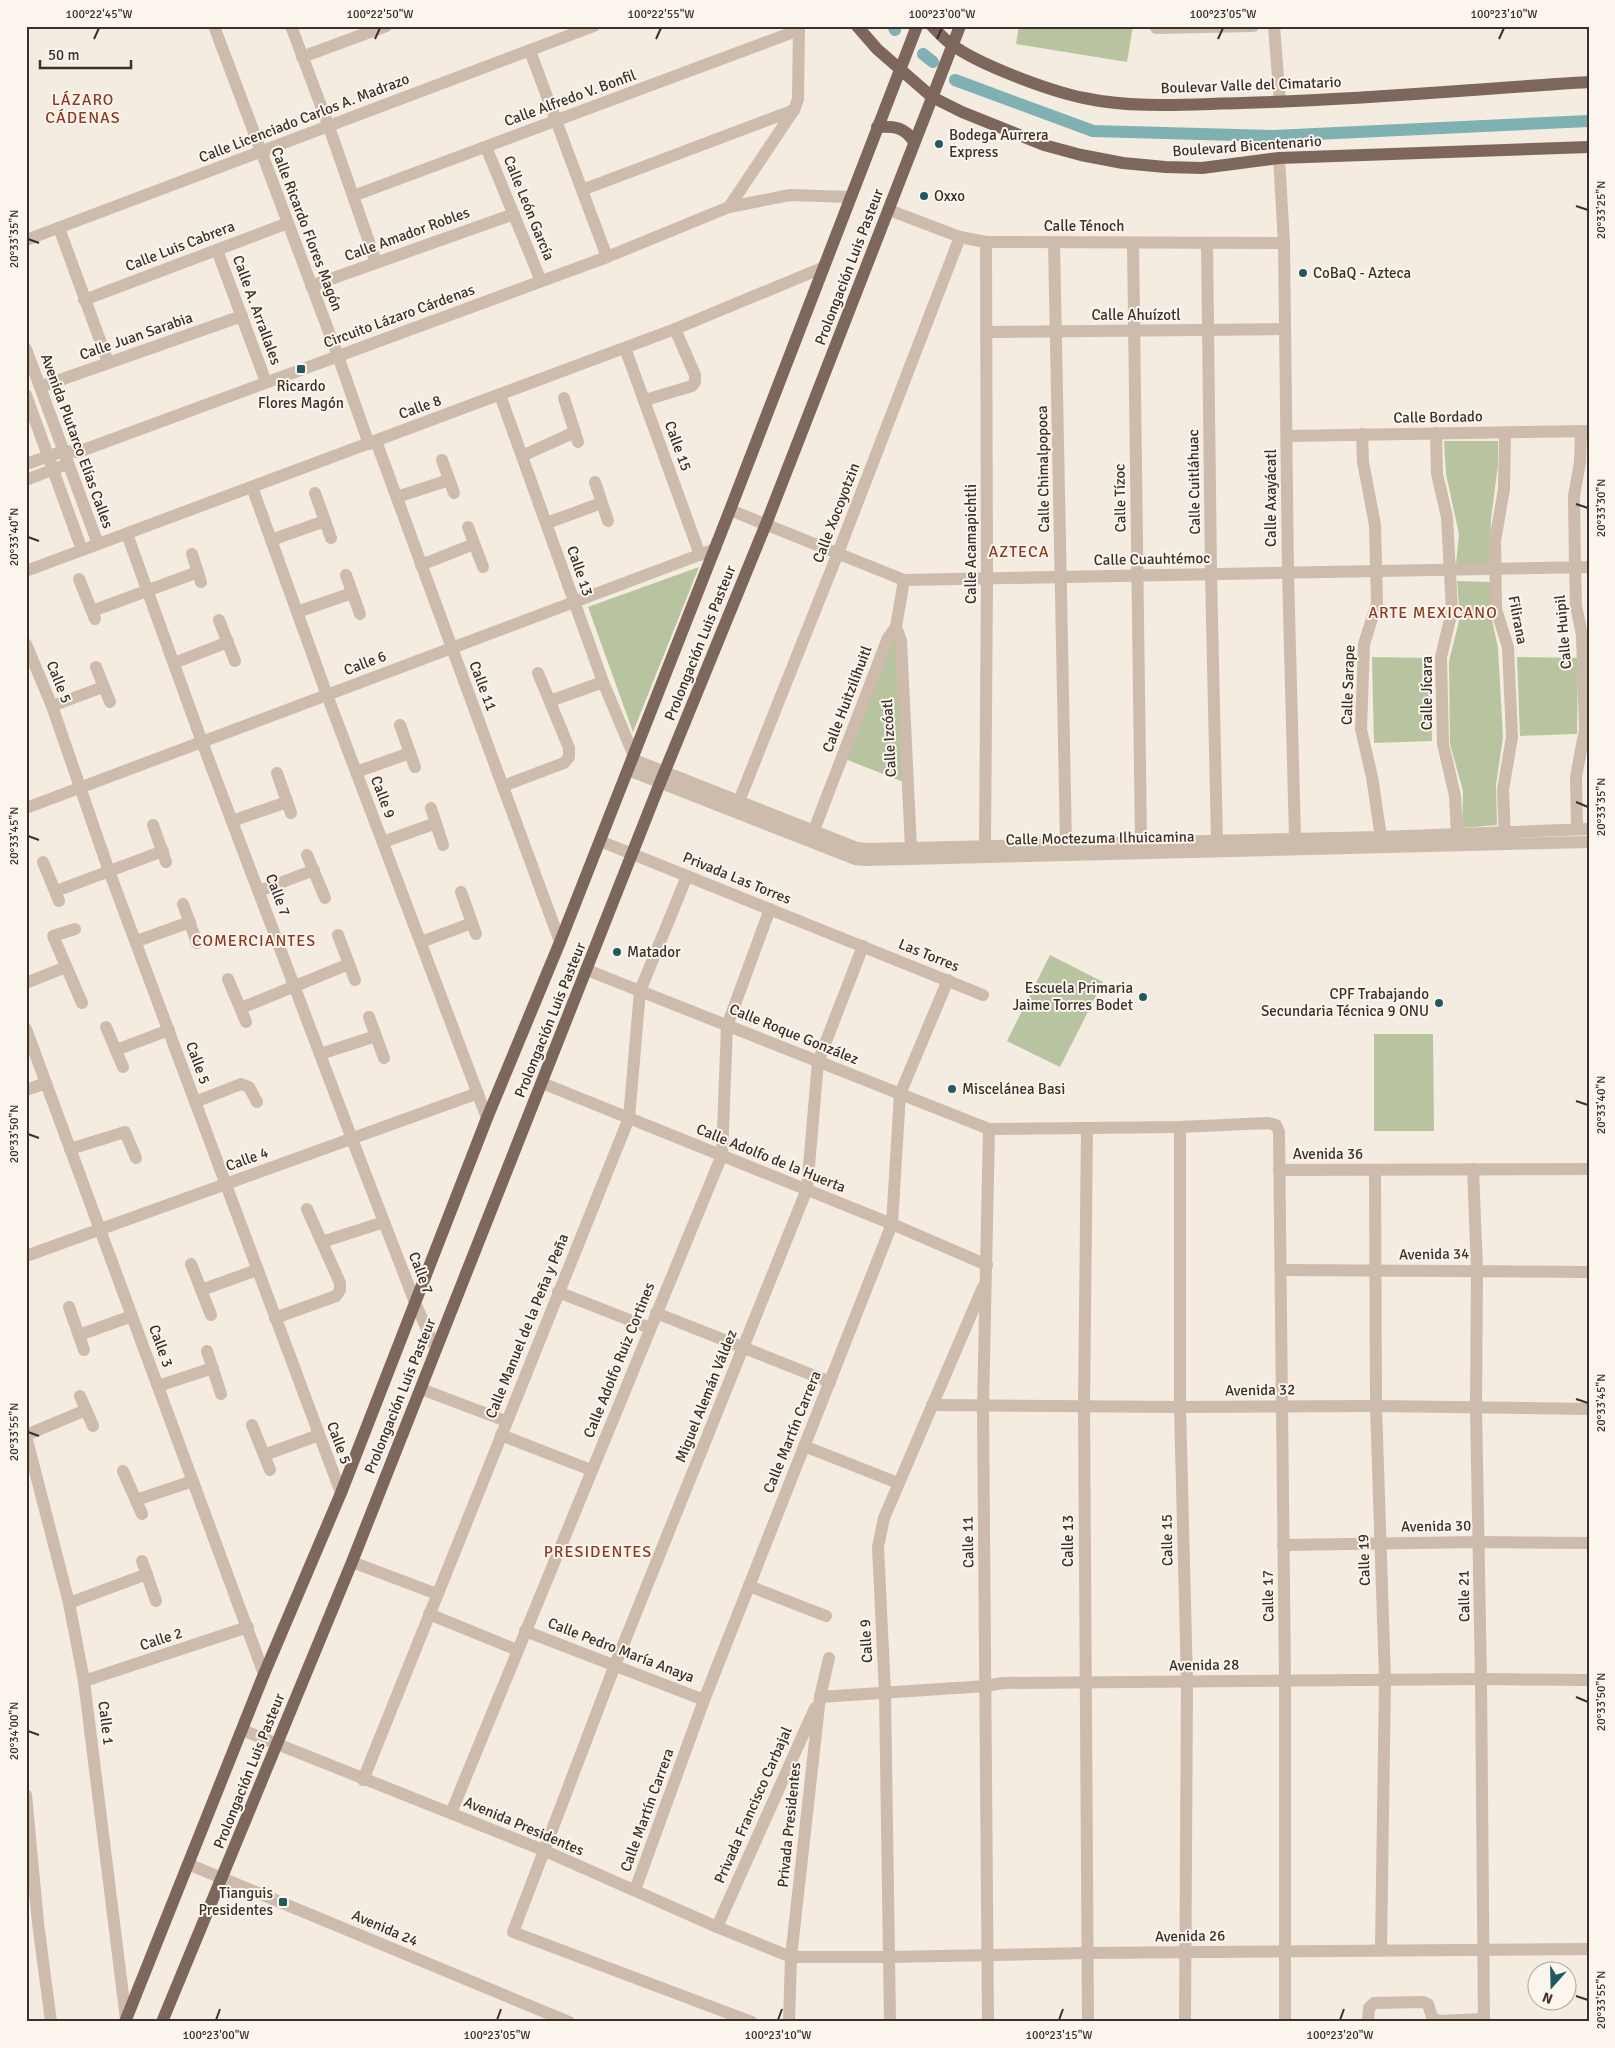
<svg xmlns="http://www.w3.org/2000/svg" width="1615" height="2048" viewBox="0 0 1615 2048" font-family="Signika,sans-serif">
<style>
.green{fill:#b8c4a0}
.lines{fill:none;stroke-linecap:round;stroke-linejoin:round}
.canal{stroke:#7fb0b2;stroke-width:12}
.minor{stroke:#cdbbac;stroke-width:12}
.major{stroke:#7d675c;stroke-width:12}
.ticks{fill:none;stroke:#3b302b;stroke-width:2}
.poi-dot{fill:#1f5a5e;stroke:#fbf5ee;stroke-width:2}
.labels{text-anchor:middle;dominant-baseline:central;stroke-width:4;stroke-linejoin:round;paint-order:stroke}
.street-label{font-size:15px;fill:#3b302b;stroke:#fbf5ee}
.poi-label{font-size:15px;fill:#3b302b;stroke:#fbf5ee;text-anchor:start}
.neighbourhood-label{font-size:16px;letter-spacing:1px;fill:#8c3b22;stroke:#fbf5ee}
.neatline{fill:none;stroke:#3b302b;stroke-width:2}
.ticks-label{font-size:12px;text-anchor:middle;fill:#3b302b}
</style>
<rect width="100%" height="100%" fill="#f4ebe1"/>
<!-- green -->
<g class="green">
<polygon points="1019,26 1133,26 1127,62 1016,44"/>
<polygon points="1444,441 1498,441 1498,465 1491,519 1490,565 1456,564 1459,534 1446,474"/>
<polygon points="699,567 633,732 588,607"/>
<polygon points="1457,581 1490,582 1490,611 1498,648 1503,737 1496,785 1497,825 1462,828 1463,791 1450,744 1449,661 1460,617"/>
<polygon points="891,636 898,639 906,783 845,759"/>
<polygon points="1372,657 1430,658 1432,741 1374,743"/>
<polygon points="1517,657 1578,658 1577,734 1520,736"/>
<polygon points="1050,955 1103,982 1060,1067 1007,1041"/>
<polygon points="1374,1034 1433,1034 1434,1131 1374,1131"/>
</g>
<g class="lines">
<!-- canal -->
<g class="canal">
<polyline points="893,26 895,30"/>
<polyline points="923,54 933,62"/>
<polyline points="955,80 1093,131 1273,136 1589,121"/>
</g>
<!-- minor -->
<g class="minor">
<polyline points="214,26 338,356 369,444"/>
<polyline points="291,26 329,127 376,262"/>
<polyline points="1274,26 1280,102"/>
<polyline points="1156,28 1253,26"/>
<polyline points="530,51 607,257"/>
<polyline points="302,57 386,26"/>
<polyline points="486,147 541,281"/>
<polyline points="1279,158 1284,243 1288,573 1295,838"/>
<polyline points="582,190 794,110"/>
<polyline points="353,196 799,30"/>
<polyline points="729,207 794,110 798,99 799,26"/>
<polyline points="889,210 960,237 986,242 1284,243"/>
<polyline points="59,228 108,362"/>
<polyline points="26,240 594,26"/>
<polyline points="1054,243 1066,844"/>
<polyline points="1133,243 1141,842"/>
<polyline points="1207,243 1211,574 1217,840"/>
<polyline points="217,250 266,382"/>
<polyline points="311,286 514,214"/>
<polyline points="84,300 288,223"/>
<polyline points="986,332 1285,329"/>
<polyline points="625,348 700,555"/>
<polyline points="26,349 98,544"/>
<polyline points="40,387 242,316"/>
<polyline points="26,395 82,550"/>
<polyline points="500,395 603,682 634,756"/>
<polyline points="564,398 578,442"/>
<polyline points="645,400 692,386 695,382 695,375 675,329"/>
<polyline points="1436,433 1437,474 1447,517 1452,611 1441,657 1443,744 1455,796 1457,834"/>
<polyline points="1362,434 1363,462 1375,525 1377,603 1364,644 1361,729 1372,777 1382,844"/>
<polyline points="1287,436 1589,431"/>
<polyline points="376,441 560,942"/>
<polyline points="522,456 575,432"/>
<polyline points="442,460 454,493"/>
<polyline points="26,464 64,451 78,452 607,257 729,207 790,195 850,197"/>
<polyline points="26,480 62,466"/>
<polyline points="595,482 608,521"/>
<polyline points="252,487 327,695 487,1118"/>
<polyline points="315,493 331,538"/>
<polyline points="397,497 449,480"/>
<polyline points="730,510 904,580 1589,567"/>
<polyline points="547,523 601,503"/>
<polyline points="468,527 483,567"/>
<polyline points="127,534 202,742 352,1139 416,1305 436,1349"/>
<polyline points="271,540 325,521"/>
<polyline points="192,554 201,582"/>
<polyline points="421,565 474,544"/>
<polyline points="26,571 675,329 822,268"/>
<polyline points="346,575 360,614"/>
<polyline points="79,579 95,619"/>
<polyline points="92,611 198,572"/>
<polyline points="297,612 352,593"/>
<polyline points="219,620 235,661"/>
<polyline points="896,627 901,641 911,848"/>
<polyline points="26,644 52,706 109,871 341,1493"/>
<polyline points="174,663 228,642"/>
<polyline points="96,667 110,702"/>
<polyline points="550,701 603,682"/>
<polyline points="52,706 103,687"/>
<polyline points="400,725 415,767"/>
<polyline points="632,759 857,848 867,849 1381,837 1589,829"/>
<polyline points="628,770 855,859 865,860 1589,842"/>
<polyline points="356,772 410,753"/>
<polyline points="277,773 291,813"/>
<polyline points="503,786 564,763 569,757 569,748 538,673"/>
<polyline points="739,801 838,553 960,237"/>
<polyline points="26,808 715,549"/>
<polyline points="431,808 443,845"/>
<polyline points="232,821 287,802"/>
<polyline points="153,825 166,862"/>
<polyline points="1577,829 1576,777 1585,729 1582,635 1576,606 1575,568 1574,496 1580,462 1581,431"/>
<polyline points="814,830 888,638 896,627 904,580"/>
<polyline points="1505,839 1503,790 1512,737 1508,647 1496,609 1495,541 1504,489 1505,432"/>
<polyline points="600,841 983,995"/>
<polyline points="383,842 436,823"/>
<polyline points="985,845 987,579 986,242"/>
<polyline points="307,855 325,898"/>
<polyline points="43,862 59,901"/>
<polyline points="56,891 163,851"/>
<polyline points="259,891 314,870"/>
<polyline points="461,892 476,934"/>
<polyline points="183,904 197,943"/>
<polyline points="75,929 53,936 82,1003"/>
<polyline points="338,935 355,980"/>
<polyline points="137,941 190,922"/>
<polyline points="421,942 472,923"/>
<polyline points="587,970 989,1129 1180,1127 1268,1123 1276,1125 1279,1132 1285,1680 1285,2022"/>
<polyline points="228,979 246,1022"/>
<polyline points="26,983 66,967"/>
<polyline points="241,1008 349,964"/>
<polyline points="369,1017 384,1058"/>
<polyline points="106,1027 123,1067"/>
<polyline points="26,1029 264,1674"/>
<polyline points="116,1050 169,1030"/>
<polyline points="320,1054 376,1036"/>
<polyline points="542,1083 892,1224 987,1265"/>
<polyline points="26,1090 46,1083"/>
<polyline points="195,1102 241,1084 249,1087 257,1102"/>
<polyline points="1180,1127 1180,1407 1187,1682 1185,2022"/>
<polyline points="1087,1128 1084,1406 1088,2022"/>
<polyline points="70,1149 125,1132 136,1158"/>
<polyline points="1473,1169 1477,1270 1476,1408 1481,1679 1484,2022"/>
<polyline points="1279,1170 1589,1169"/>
<polyline points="1375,1170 1376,1406 1385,1680 1381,1949"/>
<polyline points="322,1242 384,1222"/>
<polyline points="26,1256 478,1093"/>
<polyline points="191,1264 211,1315"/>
<polyline points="1281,1270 1589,1272"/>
<polyline points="201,1290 257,1270"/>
<polyline points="558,1292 650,1328"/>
<polyline points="69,1307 84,1350"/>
<polyline points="656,1313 830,1382"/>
<polyline points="275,1318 336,1296 340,1290 340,1283 307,1209"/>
<polyline points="79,1335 132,1316"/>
<polyline points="207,1351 221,1394"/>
<polyline points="158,1386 213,1368"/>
<polyline points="421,1389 506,1421"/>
<polyline points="80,1396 93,1426"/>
<polyline points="932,1405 1180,1407 1376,1406 1589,1409"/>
<polyline points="252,1425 270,1470"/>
<polyline points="26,1435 86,1410"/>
<polyline points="501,1435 591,1470"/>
<polyline points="26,1436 69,1603 84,1681 126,2019"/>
<polyline points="804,1446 898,1483"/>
<polyline points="264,1455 319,1435"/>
<polyline points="123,1471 142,1514"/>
<polyline points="136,1500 193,1481"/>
<polyline points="1283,1545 1479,1542 1589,1543"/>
<polyline points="142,1561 156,1601"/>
<polyline points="352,1562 437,1594"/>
<polyline points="749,1586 826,1616"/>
<polyline points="69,1603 147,1574"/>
<polyline points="429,1614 517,1650"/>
<polyline points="525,1631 704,1700"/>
<polyline points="84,1681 248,1627"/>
<polyline points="820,1697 986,1686 1003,1683 1481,1679 1589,1680"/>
<polyline points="242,1730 543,1850 717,1927 791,1957 889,1957 1088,1953 1589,1949"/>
<polyline points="363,1780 629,1118 640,991 687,876"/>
<polyline points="26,1795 38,1923 51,2022"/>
<polyline points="451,1813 722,1155 727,1026 770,909"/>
<polyline points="188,1864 569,2022"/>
<polyline points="635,1890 704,1700 892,1224 900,1094 948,980"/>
<polyline points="717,1927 815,1708"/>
<polyline points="752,2022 513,1932 615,1665 807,1189 818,1062 863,946"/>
<polyline points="789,2022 791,1957 820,1697 829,1658"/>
<polyline points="890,2022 885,1693 878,1547 884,1518 983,1287"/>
<polyline points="988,2022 983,1407 989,1129"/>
<polyline points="1368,2022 1369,2008 1374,2003 1423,2002 1428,2004 1432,2017 1438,2021 1484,2019"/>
</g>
<!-- major -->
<g class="major">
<polyline points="857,26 877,49 932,97 962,112 1044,145 1081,155 1123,163 1165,167 1202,168 1279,158 1589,147"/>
<path d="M 932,26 C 938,32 944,39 951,44 C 979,65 1050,91 1084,98 C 1135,109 1190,104 1242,103 C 1358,100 1473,89 1589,82"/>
<path d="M 877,127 C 894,126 905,127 914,142"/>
<polyline points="125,2022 264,1674 341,1493 487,1118 560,942 730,510 917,26"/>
<polyline points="162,2022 352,1562 660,783 766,524 960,26"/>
</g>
</g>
<!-- ticks -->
<path class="ticks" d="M 94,39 L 99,28M 375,39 L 380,28M 656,39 L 661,28M 937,39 L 942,28M 1218,39 L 1223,28M 1499,39 L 1504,28M 1576,206 L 1588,210M 28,239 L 39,243M 1576,504 L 1588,508M 28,537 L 39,541M 1576,802 L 1588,807M 28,836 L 39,840M 1576,1101 L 1588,1105M 28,1134 L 39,1138M 1576,1399 L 1588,1403M 28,1432 L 39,1436M 1576,1697 L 1588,1702M 28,1731 L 39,1735M 1576,1996 L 1588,2000M 216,2020 L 220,2009M 497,2020 L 501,2009M 778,2020 L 782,2009M 1059,2020 L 1063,2009M 1340,2020 L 1344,2009"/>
<!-- markers -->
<g class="poi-dot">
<circle cx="939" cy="144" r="5"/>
<circle cx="924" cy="196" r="5"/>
<circle cx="1303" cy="273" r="5"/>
<rect x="296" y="364" width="10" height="10" rx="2.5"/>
<circle cx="617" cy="952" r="5"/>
<circle cx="1143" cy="997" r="5"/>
<circle cx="1439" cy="1003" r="5"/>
<circle cx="952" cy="1089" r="5"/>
<rect x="278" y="1897" width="10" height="10" rx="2.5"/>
</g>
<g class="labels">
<!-- street labels -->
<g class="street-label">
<text transform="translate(1251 85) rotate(-2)">Boulevar Valle del Cimatario</text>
<text transform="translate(570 98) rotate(-20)">Calle Alfredo V. Bonfil</text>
<text transform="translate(304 118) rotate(-21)">Calle Licenciado Carlos A. Madrazo</text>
<text transform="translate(1247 146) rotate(-4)">Boulevard Bicentenario</text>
<text transform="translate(529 208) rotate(68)">Calle León García</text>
<text x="1084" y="226">Calle Ténoch</text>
<text transform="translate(307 229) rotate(69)">Calle Ricardo Flores Magón</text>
<text transform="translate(407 234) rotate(-20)">Calle Amador Robles</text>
<text transform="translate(180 246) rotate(-21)">Calle Luis Cabrera</text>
<text transform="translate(849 267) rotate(-69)">Prolongación Luis Pasteur</text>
<text transform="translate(257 310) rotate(70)">Calle A. Arrallales</text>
<text x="1136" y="315">Calle Ahuízotl</text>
<text transform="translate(399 316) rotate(-20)">Circuito Lázaro Cárdenas</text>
<text transform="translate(136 336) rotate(-19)">Calle Juan Sarabia</text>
<text transform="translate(420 407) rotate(-20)">Calle 8</text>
<text transform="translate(1438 417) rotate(-1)">Calle Bordado</text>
<text transform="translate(77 441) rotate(70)">Avenida Plutarco Elías Calles</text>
<text transform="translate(678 446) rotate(70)">Calle 15</text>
<text transform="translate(1043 469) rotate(-91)">Calle Chimalpopoca</text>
<text transform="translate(1194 482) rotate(-91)">Calle Cuitláhuac</text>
<text transform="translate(1120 498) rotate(-91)">Calle Tízoc</text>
<text transform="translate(1271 498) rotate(-90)">Calle Axayácatl</text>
<text transform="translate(836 513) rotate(-69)">Calle Xocoyotzin</text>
<text transform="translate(971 544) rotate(-90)">Calle Acamapichtli</text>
<text transform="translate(1152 559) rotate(-1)">Calle Cuauhtémoc</text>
<text transform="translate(580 571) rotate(71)">Calle 13</text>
<text transform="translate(1518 620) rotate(79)">Filirana</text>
<text transform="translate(1563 632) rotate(-95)">Calle Huipil</text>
<text transform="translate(700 643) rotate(-68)">Prolongación Luis Pasteur</text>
<text transform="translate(365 663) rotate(-21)">Calle 6</text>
<text transform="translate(59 682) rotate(68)">Calle 5</text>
<text transform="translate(1348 685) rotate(-88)">Calle Sarape</text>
<text transform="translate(483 686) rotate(69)">Calle 11</text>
<text transform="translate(1427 693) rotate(-90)">Calle Jícara</text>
<text transform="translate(847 699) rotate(-69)">Calle Huitzilíhuitl</text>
<text transform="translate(889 738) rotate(-93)">Calle Izcóatl</text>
<text transform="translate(383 797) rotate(69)">Calle 9</text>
<text transform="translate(1100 838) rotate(-1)">Calle Moctezuma Ilhuicamina</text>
<text transform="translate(737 878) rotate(22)">Privada Las Torres</text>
<text transform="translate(278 895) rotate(69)">Calle 7</text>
<text transform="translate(929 955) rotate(22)">Las Torres</text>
<text transform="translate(550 1020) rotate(-68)">Prolongación Luis Pasteur</text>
<text transform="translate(794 1034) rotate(22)">Calle Roque González</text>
<text transform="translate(198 1063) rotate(70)">Calle 5</text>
<text x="1328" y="1154">Avenida 36</text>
<text transform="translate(771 1158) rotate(22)">Calle Adolfo de la Huerta</text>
<text transform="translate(247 1159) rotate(-20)">Calle 4</text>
<text transform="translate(1434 1254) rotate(-1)">Avenida 34</text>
<text transform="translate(421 1273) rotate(69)">Calle 7</text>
<text transform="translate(527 1326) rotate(-68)">Calle Manuel de la Peña y Peña</text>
<text transform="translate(161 1346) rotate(70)">Calle 3</text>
<text transform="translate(619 1360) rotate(-68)">Calle Adolfo Ruiz Cortines</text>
<text transform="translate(1260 1390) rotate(-1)">Avenida 32</text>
<text transform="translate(400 1396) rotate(-68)">Prolongación Luis Pasteur</text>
<text transform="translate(706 1396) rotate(-68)">Miguel Alemán Váldez</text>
<text transform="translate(792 1432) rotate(-68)">Calle Martín Carrera</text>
<text transform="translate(339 1443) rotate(70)">Calle 5</text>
<text transform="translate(1436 1526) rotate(-1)">Avenida 30</text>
<text transform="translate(1167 1540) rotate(-91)">Calle 15</text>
<text transform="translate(1068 1541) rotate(-90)">Calle 13</text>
<text transform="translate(968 1542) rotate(-91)">Calle 11</text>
<text transform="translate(1364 1560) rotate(-92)">Calle 19</text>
<text transform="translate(1268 1596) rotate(-91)">Calle 17</text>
<text transform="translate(1464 1596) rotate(-91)">Calle 21</text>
<text transform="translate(161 1639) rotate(-18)">Calle 2</text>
<text transform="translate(866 1641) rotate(-93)">Calle 9</text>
<text transform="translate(621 1650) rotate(21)">Calle Pedro María Anaya</text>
<text transform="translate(1204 1665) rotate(-1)">Avenida 28</text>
<text transform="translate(106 1723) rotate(83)">Calle 1</text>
<text transform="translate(249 1771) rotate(-68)">Prolongación Luis Pasteur</text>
<text transform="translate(753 1805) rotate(-66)">Privada Francisco Carbajal</text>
<text transform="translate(647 1810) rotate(-70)">Calle Martín Carrera</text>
<text transform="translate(789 1825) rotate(-84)">Privada Presidentes</text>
<text transform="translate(524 1826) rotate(23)">Avenida Presidentes</text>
<text transform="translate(385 1928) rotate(23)">Avenida 24</text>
<text transform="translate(1190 1936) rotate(-1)">Avenida 26</text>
</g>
<!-- poi labels -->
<g class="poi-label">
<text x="949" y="135">Bodega Aurrera<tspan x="949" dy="17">Express</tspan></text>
<text x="934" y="196">Oxxo</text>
<text x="1313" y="273">CoBaQ - Azteca</text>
<text x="301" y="386" text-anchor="middle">Ricardo<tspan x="301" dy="17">Flores Magón</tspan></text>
<text x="627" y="952">Matador</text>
<text x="1133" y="988" text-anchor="end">Escuela Primaria<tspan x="1133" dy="17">Jaime Torres Bodet</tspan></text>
<text x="1429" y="994" text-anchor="end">CPF Trabajando<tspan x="1429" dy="17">Secundaria Técnica 9 ONU</tspan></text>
<text x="962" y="1089">Miscelánea Basi</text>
<text x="273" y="1893" text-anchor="end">Tianguis<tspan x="273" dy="17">Presidentes</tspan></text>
</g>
<!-- neighbourhood labels -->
<g class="neighbourhood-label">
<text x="83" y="100">LÁZARO<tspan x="83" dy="18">CÁDENAS</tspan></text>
<text x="1019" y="552">AZTECA</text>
<text x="1433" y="613">ARTE MEXICANO</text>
<text x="254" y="941">COMERCIANTES</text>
<text x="598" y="1552">PRESIDENTES</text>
</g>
</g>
<!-- border -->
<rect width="1615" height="2048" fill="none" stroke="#fbf5ee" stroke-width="55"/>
<!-- north arrow -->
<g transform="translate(1552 1986) rotate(200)"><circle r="24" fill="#fbf5ee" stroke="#aea6a0"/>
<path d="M0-4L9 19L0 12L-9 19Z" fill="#1f5a5e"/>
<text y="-8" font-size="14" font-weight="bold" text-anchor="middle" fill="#3b302b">N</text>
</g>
<!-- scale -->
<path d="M40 60v8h91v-8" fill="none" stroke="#3b302b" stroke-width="2.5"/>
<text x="48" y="60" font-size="15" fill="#3b302b" stroke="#fbf5ee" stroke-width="4" paint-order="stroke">50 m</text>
<rect x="28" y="28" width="1560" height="1992" class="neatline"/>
<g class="ticks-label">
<text x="99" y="18">100°22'45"W</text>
<text x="380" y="18">100°22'50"W</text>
<text x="661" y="18">100°22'55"W</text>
<text x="942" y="18">100°23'00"W</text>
<text x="1223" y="18">100°23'05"W</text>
<text x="1504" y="18">100°23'10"W</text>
<text transform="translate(1601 210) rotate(-90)" y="4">20°33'25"N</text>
<text transform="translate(14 239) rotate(-90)" y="4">20°33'35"N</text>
<text transform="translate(1601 508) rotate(-90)" y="4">20°33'30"N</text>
<text transform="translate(14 537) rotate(-90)" y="4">20°33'40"N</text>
<text transform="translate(1601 807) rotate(-90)" y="4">20°33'35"N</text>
<text transform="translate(14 836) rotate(-90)" y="4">20°33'45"N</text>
<text transform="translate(1601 1105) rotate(-90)" y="4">20°33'40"N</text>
<text transform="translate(14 1134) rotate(-90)" y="4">20°33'50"N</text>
<text transform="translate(1601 1403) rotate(-90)" y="4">20°33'45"N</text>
<text transform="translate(14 1432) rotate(-90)" y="4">20°33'55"N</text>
<text transform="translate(1601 1702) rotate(-90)" y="4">20°33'50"N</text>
<text transform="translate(14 1731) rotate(-90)" y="4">20°34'00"N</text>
<text transform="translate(1601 2000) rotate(-90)" y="4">20°33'55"N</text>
<text x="216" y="2039">100°23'00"W</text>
<text x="497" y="2039">100°23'05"W</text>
<text x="778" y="2039">100°23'10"W</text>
<text x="1059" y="2039">100°23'15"W</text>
<text x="1340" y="2039">100°23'20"W</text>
</g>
</svg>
